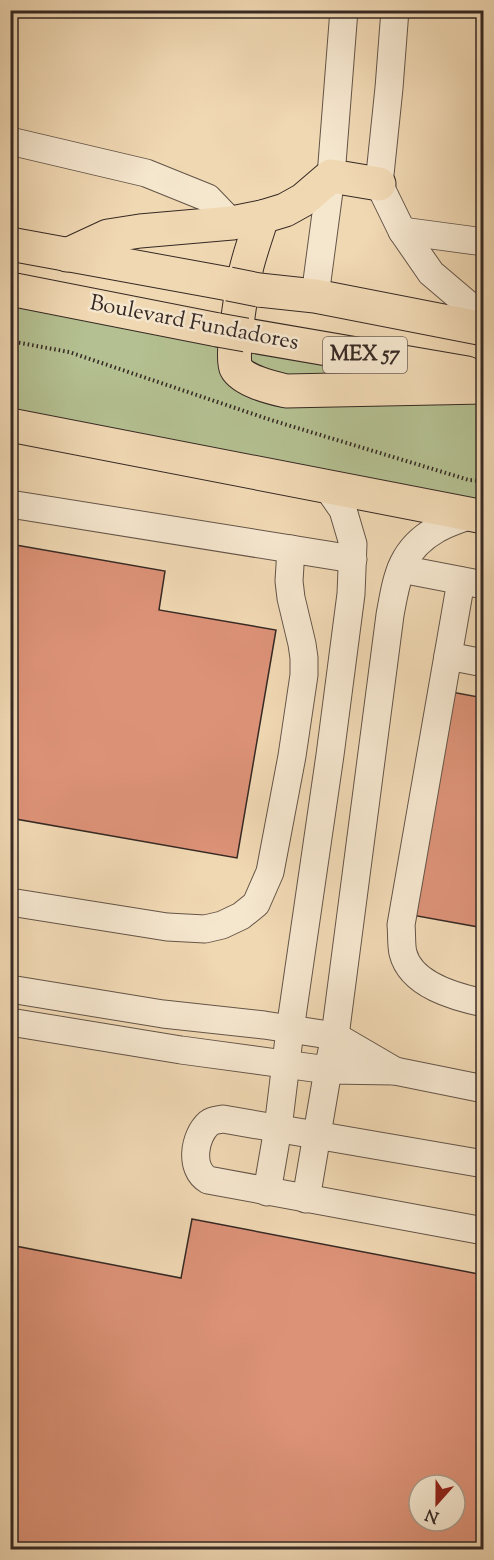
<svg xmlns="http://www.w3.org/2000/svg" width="494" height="1560" viewBox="0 0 494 1560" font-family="'Sorts Mill Goudy',serif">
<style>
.green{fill:#b4c091;stroke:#75745a;stroke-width:1.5}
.building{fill:#dc9277;stroke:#362924;stroke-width:1.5;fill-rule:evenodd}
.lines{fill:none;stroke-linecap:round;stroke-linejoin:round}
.minor-casing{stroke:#645548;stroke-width:29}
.major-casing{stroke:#362924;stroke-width:35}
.highway-casing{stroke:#362924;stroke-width:35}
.path{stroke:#362924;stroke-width:4;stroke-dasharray:1.5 3;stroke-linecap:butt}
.minor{stroke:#f5e6ce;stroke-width:27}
.major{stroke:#f0d8b3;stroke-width:33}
.highway{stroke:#f0d8b3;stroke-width:33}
.highway-bridge-casing{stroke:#362924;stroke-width:35;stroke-linecap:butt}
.highway-bridge{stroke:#f0d8b3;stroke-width:33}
.labels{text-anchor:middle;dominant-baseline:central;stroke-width:5;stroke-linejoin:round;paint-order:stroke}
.shield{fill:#f5e6ce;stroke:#6f6257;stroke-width:1.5}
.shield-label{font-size:21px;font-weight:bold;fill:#362924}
.street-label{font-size:22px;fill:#362924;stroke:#f5e6ce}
</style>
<rect width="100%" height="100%" fill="#f0d8b3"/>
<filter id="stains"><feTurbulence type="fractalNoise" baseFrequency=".00333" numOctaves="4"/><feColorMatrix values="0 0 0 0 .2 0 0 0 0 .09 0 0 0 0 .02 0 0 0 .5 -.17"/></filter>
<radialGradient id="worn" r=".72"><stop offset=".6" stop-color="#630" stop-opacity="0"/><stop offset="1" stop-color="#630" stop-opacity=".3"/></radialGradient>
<!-- green -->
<polygon class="green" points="10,289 483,379 483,517 11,423"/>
<!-- building -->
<g class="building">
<polygon points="10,544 165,571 159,610 276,630 237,858 10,818"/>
<polygon points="446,691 484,698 484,928 406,914"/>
<path d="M 192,1219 L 484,1275 L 484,1550 L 10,1550 L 10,1245 L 181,1278 ZM 419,1485 L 455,1485 L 455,1521 L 419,1521 Z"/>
</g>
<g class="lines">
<defs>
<g id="minor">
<polyline points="395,10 389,88 379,184 402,231 431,273 484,318"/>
<polyline points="10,141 146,173 208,198 232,223"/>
<polyline points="402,231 484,242"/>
<polyline points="315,296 331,176 344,10"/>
<polyline points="10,504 353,559"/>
<polyline points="401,569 484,585"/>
<path d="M 461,581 L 401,925 C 402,934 401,945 403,953 C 411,985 455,997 484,1003"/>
<polyline points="448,656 484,663"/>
<polyline points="10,902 167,927 205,929 222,925 241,916 256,904 270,872 292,756 304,675 304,658 302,644 291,598 289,581 291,549"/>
<polyline points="10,989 163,1014 264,1025 335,1036 395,1071"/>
<path d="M 10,1022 L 181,1050 L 328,1070 L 335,1036 L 390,615 C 397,577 400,550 437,529 C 447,523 460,519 471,515"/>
<path d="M 484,1164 L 223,1119 C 218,1120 213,1120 209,1123 C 194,1136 189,1169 208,1180 L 484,1231"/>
<polyline points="267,1192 278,1128 290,1030 330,755 351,594 353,544 343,510 327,487"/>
<polyline points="306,1199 328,1070 395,1071 484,1089"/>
</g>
<polyline id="major" points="10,425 484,517"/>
<g id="highway">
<path d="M 262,217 C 257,234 251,250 247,266 C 243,281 230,358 236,368 C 243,381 273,388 286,391 L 484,387"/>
<polyline points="10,244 229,284"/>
<polyline points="67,255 108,236 140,231 232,223 262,217 285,210 303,200 331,176 379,184"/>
<polyline points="10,289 218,330"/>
<polyline points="259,290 315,296 484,329"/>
<polyline points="246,335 467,373"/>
</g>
</defs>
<!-- minor casing -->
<use href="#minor" class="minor-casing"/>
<!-- major casing -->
<use href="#major" class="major-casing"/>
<!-- highway casing -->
<use href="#highway" class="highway-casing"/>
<!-- path -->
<polyline class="path" points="10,341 69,352 271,420 469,480 484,481"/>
<!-- minor -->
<use href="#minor" class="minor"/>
<!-- major -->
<use href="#major" class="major"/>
<!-- highway -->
<use href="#highway" class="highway"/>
<defs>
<g id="highway-bridge">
<polyline points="229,284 259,290"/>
<polyline points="218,330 246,335"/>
</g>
</defs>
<!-- highway-bridge casing -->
<use href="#highway-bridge" class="highway-bridge-casing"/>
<!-- highway-bridge -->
<use href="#highway-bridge" class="highway-bridge"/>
</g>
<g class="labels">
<!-- shield labels -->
<rect class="shield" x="323" y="337" width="84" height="36" rx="4.5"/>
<g class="shield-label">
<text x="365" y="355">MEX 57</text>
</g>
<!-- street labels -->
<g class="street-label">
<text transform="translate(194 324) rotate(11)">Boulevard Fundadores</text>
</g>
</g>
<!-- margin -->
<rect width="494" height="1560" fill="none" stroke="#f0d8b3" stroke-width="36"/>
<rect x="12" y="12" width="470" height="1536" fill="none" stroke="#362924" stroke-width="3"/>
<rect x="18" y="18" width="458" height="1524" fill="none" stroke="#362924" stroke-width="1.5"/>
<!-- north arrow -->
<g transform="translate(437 1503) rotate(201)"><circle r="28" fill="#f5e6ce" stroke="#a99a8a" stroke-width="1.5"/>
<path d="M0-4.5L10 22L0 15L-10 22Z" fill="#8f2418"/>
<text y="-9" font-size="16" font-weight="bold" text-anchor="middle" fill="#362924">N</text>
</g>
<rect width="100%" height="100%" filter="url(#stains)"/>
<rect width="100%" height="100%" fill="url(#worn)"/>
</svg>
